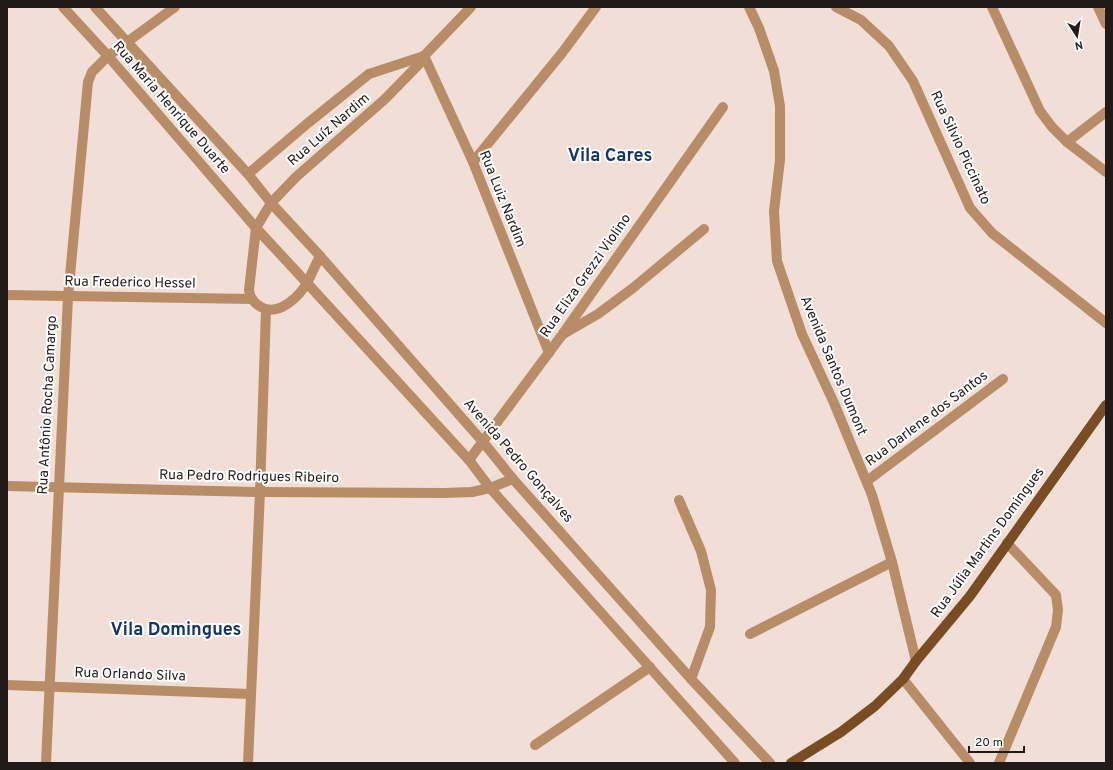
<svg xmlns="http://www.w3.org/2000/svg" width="1113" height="770" viewBox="0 0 1113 770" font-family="Overpass,sans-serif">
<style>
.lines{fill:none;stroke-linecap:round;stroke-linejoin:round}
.minor{stroke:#b98c68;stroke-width:10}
.major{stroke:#7a4c24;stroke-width:10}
.labels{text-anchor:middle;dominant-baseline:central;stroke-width:4;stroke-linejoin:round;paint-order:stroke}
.street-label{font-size:14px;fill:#211a18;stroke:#fff}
.district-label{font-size:18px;font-weight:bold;fill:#123469;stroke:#fff}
</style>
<rect width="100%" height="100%" fill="#f0ded7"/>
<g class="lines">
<!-- minor -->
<g class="minor">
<polyline points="63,7 108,56 256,228 307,283 469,460 490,488 735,763"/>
<polyline points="95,7 248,174 271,203 320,256 483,442 513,479 691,679 770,763"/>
<polyline points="749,7 759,28 774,71 780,106 780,160 774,211 777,261 802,334 834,403 872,495 892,562 916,661"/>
<polyline points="836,7 861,20 889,46 913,81 970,208 992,233 1106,323"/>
<polyline points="992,7 1040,111 1052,127 1067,142 1106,172"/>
<polyline points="1098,7 1106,24"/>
<polyline points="425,58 473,162 549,353"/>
<polyline points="1067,142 1106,112"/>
<polyline points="473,162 562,53 596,7"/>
<polyline points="248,174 308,123 369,74 424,56"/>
<path d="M 320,256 C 316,264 312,273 308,281 C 300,296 279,317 261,307 C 255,304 250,298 249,290 L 256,228 L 271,203 L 296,177 L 385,99 L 425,58 L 424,56 L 471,7"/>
<polyline points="7,295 252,299"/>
<polyline points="565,333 598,314 633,288 704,229"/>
<polyline points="469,460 562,335 723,107"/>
<polyline points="867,481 1003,379"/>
<polyline points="7,486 260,492 444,493 472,492 490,488 513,479"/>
<polyline points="679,500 701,551 711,590 710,627 691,679"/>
<polyline points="750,634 892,562"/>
<polyline points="903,679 970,763"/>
<polyline points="7,685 251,694"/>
<polyline points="535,745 650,667"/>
<polyline points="46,763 68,297 88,82 92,72 108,56 175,7"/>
<polyline points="248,763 260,492 266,310"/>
<polyline points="999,763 1056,627 1058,610 1056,595 1007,543"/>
</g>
<!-- major -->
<polyline class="major" points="791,763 841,732 875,706 903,679 916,661 970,596 1106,405"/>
</g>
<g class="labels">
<!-- street labels -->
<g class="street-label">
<text transform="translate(171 108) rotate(49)">Rua Maria Henrique Duarte</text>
<text transform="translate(329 130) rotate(-41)">Rua Luíz Nardim</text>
<text transform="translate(960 148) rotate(65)">Rua Silvio Piccinato</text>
<text transform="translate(502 199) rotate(68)">Rua Luiz Nardim</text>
<text transform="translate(586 276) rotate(-55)">Rua Eliza Grezzi Violino</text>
<text transform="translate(130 283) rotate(1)">Rua Frederico Hessel</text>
<text transform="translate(833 366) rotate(67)">Avenida Santos Dumont</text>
<text transform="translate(48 405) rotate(-87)">Rua Antônio Rocha Camargo</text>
<text transform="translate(927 419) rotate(-37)">Rua Darlene dos Santos</text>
<text transform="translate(518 461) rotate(49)">Avenida Pedro Gonçalves</text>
<text transform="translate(249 477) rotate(1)">Rua Pedro Rodrigues Ribeiro</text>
<text transform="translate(988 543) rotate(-54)">Rua Júlia Martins Domingues</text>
<text transform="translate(130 675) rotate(2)">Rua Orlando Silva</text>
</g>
<!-- district labels -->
<g class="district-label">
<text x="610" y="156">Vila Cares</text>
<text x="176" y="630">Vila Domingues</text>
</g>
</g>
<!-- border -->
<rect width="1113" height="770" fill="none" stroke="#211a18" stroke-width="16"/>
<!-- north arrow -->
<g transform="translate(1077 36) rotate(168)" stroke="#ffffff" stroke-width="3" paint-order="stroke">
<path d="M0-3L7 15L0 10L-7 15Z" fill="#211a18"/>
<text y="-6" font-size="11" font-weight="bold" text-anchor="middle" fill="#211a18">N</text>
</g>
<!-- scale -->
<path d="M969 746v6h55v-6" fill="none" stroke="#211a18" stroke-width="2"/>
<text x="975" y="746" font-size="12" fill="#211a18" stroke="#ffffff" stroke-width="3" paint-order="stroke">20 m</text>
</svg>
